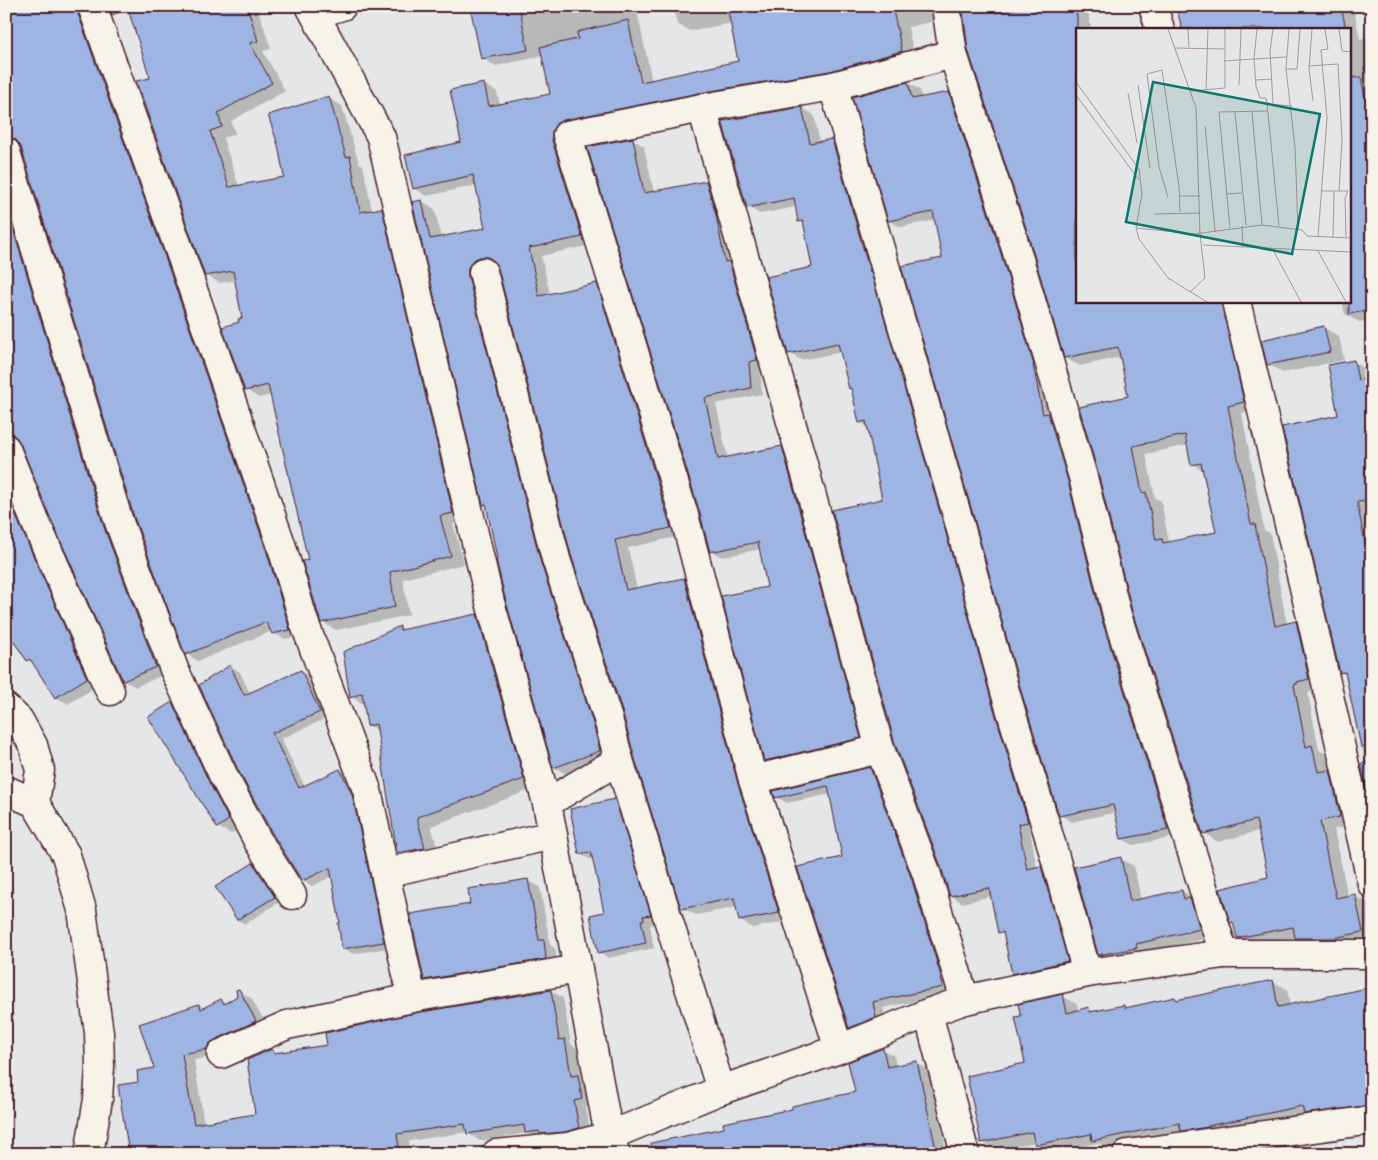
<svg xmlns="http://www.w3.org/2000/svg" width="1378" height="1160" viewBox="0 0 1378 1160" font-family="'Architects Daughter',sans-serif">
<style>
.shadow{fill:#0003;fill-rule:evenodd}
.building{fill:#9eb4e2;stroke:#4a1f2b;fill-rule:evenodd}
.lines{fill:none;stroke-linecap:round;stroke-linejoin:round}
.minor-casing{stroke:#4a1f2b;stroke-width:31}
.minor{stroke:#f7f3e8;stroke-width:28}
.inset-road{fill:none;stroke:#a7969c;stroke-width:1}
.view{fill:#0f766e;fill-opacity:0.15;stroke:#0f766e;stroke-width:2.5}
.inset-edge{fill:none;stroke:#4a1f2b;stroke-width:2.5}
</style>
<rect width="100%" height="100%" fill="#e5e6e7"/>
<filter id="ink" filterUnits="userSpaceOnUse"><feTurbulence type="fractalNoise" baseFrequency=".02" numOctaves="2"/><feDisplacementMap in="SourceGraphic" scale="10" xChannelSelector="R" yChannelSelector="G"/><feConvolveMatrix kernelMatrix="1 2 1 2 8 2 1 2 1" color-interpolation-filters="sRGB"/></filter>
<g filter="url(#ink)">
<!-- shadow -->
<g class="shadow">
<polygon points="6,6 90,6 301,636 285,639 273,633 272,631 198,661 186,654 22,147 20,143 14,143 6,148"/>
<polygon points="137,6 257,6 271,49 263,51 285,91 231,121 235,134 223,138 239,187 286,178 328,98 342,106 359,163 363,165 372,211 381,209 395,217 466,520 453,524 464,564 403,579 409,615 336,630 322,622 310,560 271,395 259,398 246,390 240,323 243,319 236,280 220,283 206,275 151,78"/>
<polygon points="471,6 636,6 652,81 740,62 732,23 690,31 677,24 673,6 946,6 944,19 908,27 915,59 578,127 595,244 541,256 550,295 596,285 610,292 684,535 628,548 637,589 684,580 697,587 792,920 753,928 740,921 737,907 696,915 682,908 497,264 494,264 613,759 568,775 554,767 487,506 484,504 422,201 435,209 441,238 486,229 477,185 427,196 414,188 463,143 484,84 497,92 500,105 552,95 543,56 495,66 482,58"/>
<path d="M 997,6 L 1087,6 L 1091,29 L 1077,29 L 1077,301 L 1228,338 L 1243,346 L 1258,410 L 1242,413 L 1264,530 L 1270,533 L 1287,625 L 1296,623 L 1310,631 L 1323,687 L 1311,690 L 1311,692 L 1308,693 L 1319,750 L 1327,755 L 1330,772 L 1344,780 L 1355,825 L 1334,829 L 1348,897 L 1355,896 L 1370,904 L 1372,914 L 1372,941 L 1311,946 L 1296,937 L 1252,946 L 1238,938 L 1235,924 L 1232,922 L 1269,877 L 1259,831 L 1218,842 L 1204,833 L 1133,610 L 1130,397 L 1121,357 L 1080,366 L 1065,358 L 964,13 ZM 1188,445 L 1193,464 L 1204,471 L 1218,533 L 1169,543 L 1161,501 L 1155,498 L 1146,454 Z"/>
<polygon points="1178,6 1353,6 1360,39 1372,36 1372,320 1359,322 1345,314 1342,301 1349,301 1349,29 1183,29"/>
<polygon points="908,83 920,90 922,98 949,93 960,100 1179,836 1134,845 1122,839 1116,812 1072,822 1060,815 936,220 901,227 889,221"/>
<polygon points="802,108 814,115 820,143 832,140 844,147 1040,828 1030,830 1037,868 1041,867 1053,874 1079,968 1025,980 1013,973 1005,936 999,932 992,896 963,903 951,896 883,500 868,427 860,422 853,390 850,388 842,352 801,360 789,353 814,268 805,224 800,221 796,207 760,214 748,207"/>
<polygon points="632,139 644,146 654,193 706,182 718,189 768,366 760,368 762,394 716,404 728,459 781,447 793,454 872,744 777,767 765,760 769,588 761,549 722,557 711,551"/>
<polygon points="6,177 168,673 135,687 124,680 19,439 12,441 6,445"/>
<polygon points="1324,328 1339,336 1344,360 1283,373 1268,364"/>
<polygon points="1353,361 1368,370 1370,379 1369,499 1372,513 1372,809 1362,765 1366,764 1347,676 1341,672 1339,416"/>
<polygon points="15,515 28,522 99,685 68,704 56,697 35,664 28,660 11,636 6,633 6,519"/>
<polygon points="477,615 492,624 539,787 431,826 440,856 413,861 398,852 379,731 368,725 365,705 352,697 344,652 399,628 405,631"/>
<polygon points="231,666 240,672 250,694 301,671 311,677 329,717 281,739 305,787 340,770 350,776 393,947 353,954 344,948 342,924 333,876 312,886 303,880"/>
<polygon points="172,703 185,711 241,828 231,834 218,827"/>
<polygon points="870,769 881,775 954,993 883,1008 887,1023 861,1034 850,1027 843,858 831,794 787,803 776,797"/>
<polygon points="615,801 623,806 659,920 652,921 652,924 650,925 654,948 608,958 599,952 606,913 594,858 589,859 580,854"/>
<polygon points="1120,859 1134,866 1141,900 1182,891 1196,899 1213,937 1149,951 1113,963 1099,955"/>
<polygon points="253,864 260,868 281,901 245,924 238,920"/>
<polygon points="528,880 540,887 550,945 555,948 558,965 437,986 425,979 471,905"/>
<polygon points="1272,981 1287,989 1290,1006 1372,988 1372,1114 1187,1133 1108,1149 1098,1143 1051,1152 1036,1144 1036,1142 997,1150 982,1142 1027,1064 1022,1017 1062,996 1077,1004 1078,1011 1089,1009 1096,1012 1124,1006 1127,1008 1175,998 1179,1001"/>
<polygon points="239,991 251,998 268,1028 219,1055 194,1060 204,1123 257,1115 272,1050 278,1054 328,1046 415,1015 551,991 563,998 571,1044 577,1048 582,1079 590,1083 593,1106 586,1107 590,1131 538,1139 527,1133 480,1141 468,1133 468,1132 409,1141 411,1154 130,1154 140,1083 156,1069 198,1005 205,1009 221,1000 227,1003 238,997"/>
<polygon points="883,1050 894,1056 896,1067 917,1063 929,1070 947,1154 638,1154 673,1146 726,1129 856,1093"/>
</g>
<!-- building -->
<g class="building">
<polygon points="6,6 77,6 77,11 165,257 266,549 290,630 272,634 266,622 185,655 134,517 21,147 16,140 10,137 6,137"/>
<polygon points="109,6 247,6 258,41 250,43 272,83 218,113 222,127 210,131 229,187 284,177 278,145 268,115 329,96 346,157 350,156 360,212 382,208 453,513 440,516 451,556 390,572 395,607 321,623 302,561 308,560 268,385 245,391 222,327 239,322 238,319 242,318 233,271 205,276 136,81 150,78 128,9 112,15"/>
<polygon points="470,6 519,6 528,50 481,59"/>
<polygon points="727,6 892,6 902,51 830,71 699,93 564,120 557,123 552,131 552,140 582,237 529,248 539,296 597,283 671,528 615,540 626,590 684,578 738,784 779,913 739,921 734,898 681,909 634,756 623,714 571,555 498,268 494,261 488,257 480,257 472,261 468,268 468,276 541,563 593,723 600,751 553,768 505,598 496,559 497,558 486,504 483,505 412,202 422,200 430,239 485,228 473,175 413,189 405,155 461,142 450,90 484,83 489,106 550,94 540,47 578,39 577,32 628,20 641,82 738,61"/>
<path d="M 991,6 L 995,6 L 996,13 L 1027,6 L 1032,6 L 1034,11 L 1056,6 L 1075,6 L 1077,17 L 1077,301 L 1221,301 L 1244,402 L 1228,406 L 1251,524 L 1255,524 L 1275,626 L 1296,621 L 1309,679 L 1297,682 L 1297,684 L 1294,685 L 1306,747 L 1312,745 L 1318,772 L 1330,770 L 1340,815 L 1339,815 L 1340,817 L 1320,821 L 1330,871 L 1336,898 L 1355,894 L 1363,932 L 1334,938 L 1295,938 L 1293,927 L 1237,938 L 1233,922 L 1230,923 L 1220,889 L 1268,877 L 1256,820 L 1203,834 L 1132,611 L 1098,473 L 1079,407 L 1128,396 L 1118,347 L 1064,358 L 1026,228 L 968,50 L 963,12 ZM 1185,435 L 1191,465 L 1201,463 L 1216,532 L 1163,543 L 1162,539 L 1156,540 L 1146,492 L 1142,493 L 1133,446 Z"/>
<polygon points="1176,6 1341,6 1346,29 1182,29"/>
<polygon points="1361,77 1372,132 1372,310 1349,314 1349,78"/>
<polygon points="908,82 912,99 949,92 996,237 1034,365 1033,365 1043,414 1048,413 1068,481 1102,620 1168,830 1121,839 1113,805 1059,816 1021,691 974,518 901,266 942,258 933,212 888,221 852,97"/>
<polygon points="802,107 810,143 832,139 870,272 871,272 944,526 991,699 1028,822 1018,824 1027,869 1041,866 1068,961 1012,974 1003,932 998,933 989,888 950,896 941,867 895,744 832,510 882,499 866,421 859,423 851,388 849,389 838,343 788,354 766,277 812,267 803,221 798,222 794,198 747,208 722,121"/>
<polygon points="633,138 644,193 706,181 716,215 725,262 729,261 757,360 749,362 751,388 705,398 718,459 782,446 861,738 764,761 721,596 767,587 758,542 710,552 699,510 587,147"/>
<polygon points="6,206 104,527 156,667 123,681 49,515 20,443 16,437 13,435 6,417"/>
<polygon points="1324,326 1330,352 1267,365 1261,340"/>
<polygon points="1354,360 1358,380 1372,377 1372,501 1357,502 1372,578 1372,746 1361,747 1345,672 1340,673 1282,427 1338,415 1328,365"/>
<polygon points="15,514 87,678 55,698 30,659 27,661 6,630 6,518"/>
<polygon points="477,614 524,779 417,817 425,848 397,853 376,724 367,726 362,693 350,698 343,652 400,626 400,630"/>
<polygon points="230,665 244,695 301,670 320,712 272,733 299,788 340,769 352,794 384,942 342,949 338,923 340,923 330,868 302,881 272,833 238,770 199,685"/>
<polygon points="172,702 210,784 229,820 217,828 148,717"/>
<polygon points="1372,761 1372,808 1371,808 1361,764"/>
<polygon points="870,767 911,877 940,973 943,987 873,1002 876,1017 849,1028 797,867 842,857 828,786 775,798 773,791"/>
<polygon points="615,799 651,915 643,916 644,920 641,920 646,943 598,953 590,915 604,912 591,852 579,854 570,809"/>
<polygon points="1121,857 1130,901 1182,890 1184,899 1190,898 1200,929 1136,944 1137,948 1098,955 1074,867"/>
<polygon points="253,863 275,897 237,920 215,887"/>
<polygon points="528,879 539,940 544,940 546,959 424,980 410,914 470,904 468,889"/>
<polygon points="1273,980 1278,1007 1372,987 1372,1105 1304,1114 1302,1106 1208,1126 1208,1127 1181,1131 1179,1123 1092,1141 1091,1134 1035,1145 1032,1132 981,1143 967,1076 1025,1063 1015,1017 1021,1016 1018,1004 1063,994 1067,1013 1089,1007 1090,1012 1124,1005 1125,1008 1175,997 1176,1000"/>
<polygon points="239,989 256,1021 215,1040 209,1044 207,1049 182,1054 194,1124 255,1114 247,1060 272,1049 274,1053 327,1045 325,1033 415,1013 551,990 559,1040 565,1039 571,1076 578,1075 582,1099 574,1101 579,1128 565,1132 540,1134 539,1131 525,1133 524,1125 467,1134 465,1124 397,1134 400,1154 129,1154 118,1085 138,1082 137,1071 154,1068 139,1024 199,1004 201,1009 221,999 224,1004 237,996 236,990"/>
<polygon points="883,1048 887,1067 917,1061 937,1154 652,1154 651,1143 724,1128 723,1123 792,1109 792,1106 855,1092 848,1062"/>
</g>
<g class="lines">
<defs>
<g id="minor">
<polyline points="92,6 180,252 281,544 304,622 367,790 412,998"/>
<polyline points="310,6 381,137 490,602 547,803 609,1136 616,1154"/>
<polyline points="946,6 953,54 1011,232 1083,477 1117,615 1224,954"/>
<polyline points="1153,6 1160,29"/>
<polyline points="315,14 342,6"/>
<polyline points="833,86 959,522 1006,695 1051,843 1087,973"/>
<polyline points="702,108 807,478 880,749 926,872 965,1000"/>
<polyline points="6,152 119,522 174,669 224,777 258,841 292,895"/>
<polyline points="483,272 556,559 608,719 619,760 721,1090"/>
<polyline points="1236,301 1312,621 1372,884"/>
<polyline points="6,449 35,521 110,691"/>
<polyline points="6,708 19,720 33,745 40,770 35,803"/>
<polyline points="753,780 880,749"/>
<polyline points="6,790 35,803 66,855 82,910 99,1033 100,1066 98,1099 89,1154"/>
<polyline points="547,803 619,760"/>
<polyline points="385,873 553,835"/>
<polyline points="928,1013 965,1154"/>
<polyline points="839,1049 753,780 684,515 625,322 567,135 702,108 833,86 953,54"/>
<polyline points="221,1054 287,1025 412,998 578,969"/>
<polyline points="496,1154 568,1147 609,1136 721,1090 839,1049 928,1013 965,1000 1087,973 1224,954 1372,954"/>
<polyline points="1127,1154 1372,1120"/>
</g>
</defs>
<!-- minor casing -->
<use href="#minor" class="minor-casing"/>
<!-- minor -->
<use href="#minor" class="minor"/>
</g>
</g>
<!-- overview -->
<g transform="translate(1076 28)">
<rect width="275" height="275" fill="#e5e6e7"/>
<path class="inset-road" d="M 92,1 L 120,80 L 124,206 L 129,250 L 114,264M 112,1 L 113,19M 181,1 L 178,30 L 180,58 L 184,70 L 190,70 L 191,75 L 203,198M 197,1 L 194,23 L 197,76M 213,1 L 210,41 L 219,119 L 222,202M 236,1 L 233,41 L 237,73M 263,1 L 266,23 L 275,24M 99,20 L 148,21M 148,33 L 210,29M 233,38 L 262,36 L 266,112 L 263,163M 210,41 L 221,41 L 224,1M 180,52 L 196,51M 0,54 L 63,141 L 66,166 L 60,200 L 63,211 L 92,250 L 131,274M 62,57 L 74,140M 163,57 L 165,1M 130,62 L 132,1M 115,63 L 149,60 L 149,1M 52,65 L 61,115M 0,67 L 63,152M 194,76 L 216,78M 159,84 L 170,197M 176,84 L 186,197M 129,98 L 139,203M 246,163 L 272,163 L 269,170 L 270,210M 150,166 L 166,165M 103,168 L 124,168M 92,169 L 83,139 L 71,46 L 86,42 L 103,158 L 104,184M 79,186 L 124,185M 166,198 L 167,219M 60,200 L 119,206 L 186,197 L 226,202 L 231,208 L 275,210M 154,200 L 143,84 L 191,83M 242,209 L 251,90 L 245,22 L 252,21 L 249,1M 257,210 L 258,164M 127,217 L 275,224M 196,220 L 225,274M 242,223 L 270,274"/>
<path class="view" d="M 77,54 L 244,86 L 216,226 L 50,194 Z"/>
<rect width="275" height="275" class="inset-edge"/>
</g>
<!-- margin -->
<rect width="1378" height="1160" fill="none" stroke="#f7f3e8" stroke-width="25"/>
<rect x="12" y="12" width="1353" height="1135" fill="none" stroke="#4a1f2b" stroke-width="2" filter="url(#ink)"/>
</svg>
